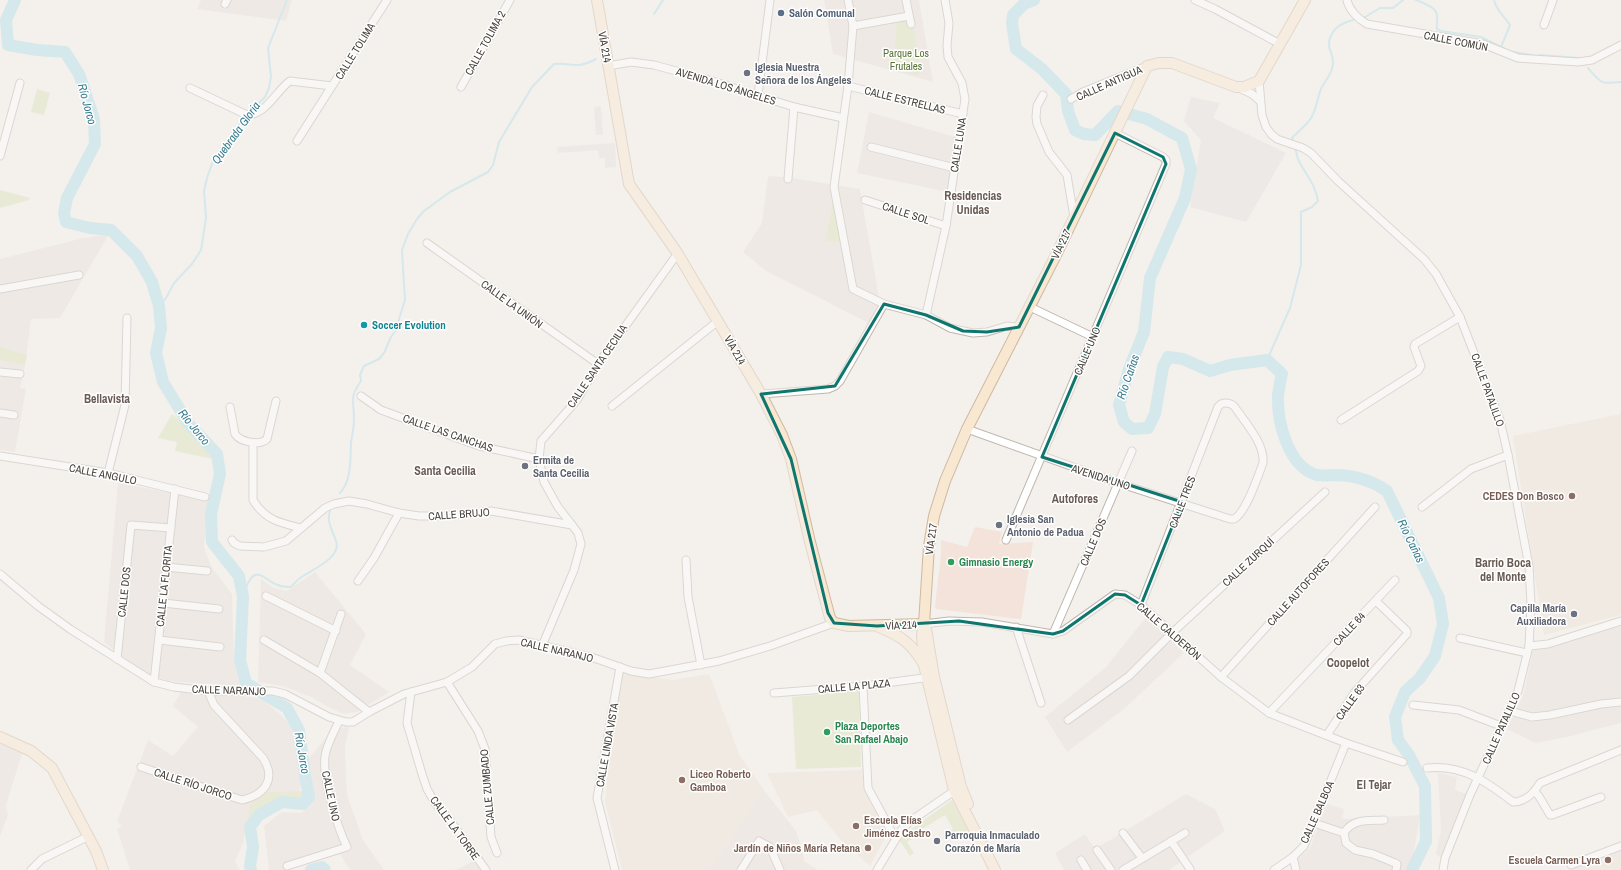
<svg xmlns="http://www.w3.org/2000/svg" width="1621" height="870" viewBox="0 0 1621 870" font-family="'Archivo Narrow',sans-serif">
<style>
.residential{fill:#e7e1da}
.commercial{fill:#f3e3da}
.industrial{fill:#e4dfdd}
.education{fill:#ebe2d7}
.green{fill:#d9e3ba}
.parking{fill:#e3e1df}
.lines{fill:none;stroke-linecap:round;stroke-linejoin:round}
.stream{stroke:#b0dde8;stroke-width:2}
.river{stroke:#b0dde8;stroke-width:12}
.street-casing{stroke:#beb6af;stroke-width:9}
.secondary-casing{stroke:#ceb9a1;stroke-width:12}
.street{stroke:#fff;stroke-width:7}
.secondary{stroke:#f8e7d1;stroke-width:10}
.marked{fill:none;stroke:#0f766e;stroke-width:3;stroke-linejoin:round}
.service-dot{fill:#5c6f8a;stroke:#fff;stroke-width:1.5}
.worship-dot{fill:#6b7280;stroke:#fff;stroke-width:1.5}
.culture-dot{fill:#0f9aa8;stroke:#fff;stroke-width:1.5}
.education-dot{fill:#8d6e63;stroke:#fff;stroke-width:1.5}
.leisure-dot{fill:#2e9e5b;stroke:#fff;stroke-width:1.5}
.labels{text-anchor:middle;dominant-baseline:central;stroke-width:3;stroke-linejoin:round;paint-order:stroke}
.service-label{font-size:11px;font-weight:bold;fill:#4e5e75;stroke:#fff;text-anchor:start}
.street-label{font-size:11px;fill:#47403a;stroke:#fff}
.park-label{font-size:11px;fill:#587334;stroke:#fff}
.worship-label{font-size:11px;font-weight:bold;fill:#5b616d;stroke:#fff;text-anchor:start}
.culture-label{font-size:11px;font-weight:bold;fill:#0d838f;stroke:#fff;text-anchor:start}
.education-label{font-size:11px;font-weight:bold;fill:#785e54;stroke:#fff;text-anchor:end}
.leisure-label{font-size:11px;font-weight:bold;fill:#27864d;stroke:#fff;text-anchor:start}
.water-label{font-size:12px;font-style:italic;fill:#397d90;stroke:#fff}
.neighbourhood-label{font-size:12px;font-weight:bold;fill:#695b53;stroke:#fff}
</style>
<rect width="100%" height="100%" fill="#f4f0ec"/>
<!-- residential -->
<g class="residential">
<polygon points="201,0 292,0 286,21 197,9"/>
<polygon points="824,0 919,0 933,82 833,54"/>
<polygon points="869,112 955,137 948,192 857,173"/>
<polygon points="768,176 793,178 860,189 879,298 882,300 869,323 766,271 743,252 762,223"/>
<polygon points="109,234 60,318 31,319 25,365 20,388 26,389 15,452 0,450 0,259 79,239"/>
<polygon points="118,483 209,500 204,547 211,566 232,594 234,660 243,687 168,681 141,671 104,642"/>
<polygon points="315,572 366,634 350,665 389,692 357,712 344,714 334,710 309,696 283,686 258,682 261,579 273,588 287,591"/>
<polygon points="1147,616 1184,653 1124,709 1067,752 1045,717 1106,667"/>
<polygon points="1621,623 1621,723 1567,737 1535,743 1507,729 1523,696 1533,650"/>
<polygon points="181,692 197,695 233,694 262,699 280,714 292,727 298,747 301,785 298,796 280,797 258,809 246,826 243,844 235,861 240,870 130,870 117,829 122,826 117,821 148,740 173,756 198,727 173,706"/>
<polygon points="349,727 345,749 347,795 363,840 384,870 350,870 340,854 286,870 269,870 264,826 282,812 301,813 308,808 314,798 308,759 334,728"/>
<polygon points="0,741 23,751 6,805 8,815 0,836"/>
<polygon points="1438,773 1457,777 1455,790 1469,795 1444,859 1436,854 1441,831"/>
<polygon points="764,790 796,831 802,848 804,861 818,870 708,870"/>
<polygon points="1186,794 1215,809 1225,831 1169,870 1064,870 1055,853 1085,834 1095,849"/>
<polygon points="1327,804 1344,809 1342,819 1420,815 1413,857 1407,870 1299,870 1297,860 1310,848"/>
<polygon points="476,860 481,870 455,870"/>
</g>
<!-- commercial -->
<polygon class="commercial" points="975,527 1002,532 999,544 1033,542 1021,619 936,609 935,606 941,555 941,540 967,547"/>
<!-- industrial -->
<polygon class="industrial" points="1191,97 1220,103 1213,118 1286,153 1246,222 1190,207 1201,140 1184,121"/>
<!-- education -->
<g class="education">
<polygon points="1621,414 1621,615 1544,635 1513,436"/>
<polygon points="622,673 673,680 709,674 740,756 764,790 708,870 622,870 605,802 608,770"/>
<polygon points="862,770 865,792 887,834 870,866 838,837 817,810 788,817 767,773"/>
<polygon points="1621,849 1621,870 1568,870"/>
</g>
<!-- green -->
<g class="green">
<polygon points="907,18 913,25 920,65 919,76 893,69 897,21"/>
<polygon points="37,89 50,93 44,115 31,112"/>
<polygon points="0,190 30,198 29,200 0,208"/>
<polygon points="834,193 842,241 826,241"/>
<polygon points="0,347 27,355 25,365 0,360"/>
<polygon points="172,414 191,429 213,453 213,459 175,451 177,442 158,438"/>
<polygon points="859,691 861,767 796,769 792,697"/>
<polygon points="304,791 303,799 301,801 282,799 257,814 247,826 250,804 268,792"/>
<polygon points="952,800 968,830 951,840 947,833 953,829 945,815 919,831 915,835 917,836 907,842 914,853 910,856 900,841 903,835"/>
</g>
<!-- parking -->
<g class="parking">
<polygon points="601,106 603,135 596,135 594,107"/>
<polygon points="615,143 616,167 605,168 605,158 599,158 598,150 558,153 557,147"/>
</g>
<g class="lines">
<!-- stream -->
<g class="stream">
<path d="M 1416,0 C 1423,3 1437,7 1437,16 C 1438,21 1436,24 1437,29 L 1441,31 L 1481,37 L 1507,50"/>
<path d="M 1494,0 C 1496,10 1504,16 1510,25 L 1501,47"/>
<polyline points="654,14 663,0"/>
<polyline points="1365,17 1380,8 1393,8 1403,0"/>
<polyline points="1513,52 1533,55"/>
<polyline points="1539,55 1580,58"/>
<path d="M 1588,68 C 1602,84 1600,84 1621,82"/>
<polyline points="250,112 265,97 269,88 271,77 268,48 287,0"/>
<path d="M 1293,142 L 1292,138 C 1298,131 1307,125 1311,118 C 1317,109 1317,98 1321,89 C 1325,80 1334,72 1333,61 C 1333,53 1326,47 1330,38 C 1334,27 1342,23 1353,20"/>
<polyline points="159,306 166,298 174,283 192,264 201,250 206,218 204,191 207,178 213,161 228,144 238,126 246,117"/>
<path d="M 1267,360 L 1290,308 L 1301,265 L 1301,212 L 1312,207 L 1318,201 C 1316,186 1307,176 1300,163 C 1297,159 1297,153 1295,148"/>
<path d="M 340,493 C 352,480 350,460 351,443 C 352,436 354,427 354,419 C 354,400 349,398 361,381 L 360,375 L 364,366 L 379,359 L 384,353 L 391,337 L 398,327 L 399,319 L 405,300 L 402,250 L 408,234 L 417,219 L 424,211 L 450,192 L 488,172 L 493,165 L 499,142 L 532,87 L 554,64 C 573,62 576,70 596,59"/>
<path d="M 243,597 C 246,587 251,568 264,577 C 269,580 273,584 278,585 C 282,587 287,587 291,587 C 294,584 297,580 300,578 C 311,570 342,558 336,541 C 333,532 326,521 330,511"/>
</g>
<!-- river -->
<g class="river">
<polyline points="15,0 6,20 8,45 37,50 65,52 79,74 94,119 95,144 67,198 64,213 66,222 90,228 111,230 137,256 152,282 159,306 161,328 156,353 163,382 188,423 217,454 220,474 211,514 212,542 239,576 243,597 240,660 246,683 287,708 299,730 305,775 309,797 303,804 282,802 259,815 250,827 253,847 250,866 251,870"/>
<path d="M 1034,0 L 1024,4 L 1013,15 L 1012,23 L 1016,49 L 1042,69 L 1066,94 L 1068,111 L 1075,130 L 1084,134 L 1095,135 L 1118,111 L 1147,119 L 1182,138 L 1191,169 L 1185,198 L 1150,278 L 1144,332 L 1129,369 L 1119,405 L 1124,422 L 1132,429 L 1148,428 L 1155,414 L 1163,367 L 1168,357 L 1183,359 L 1210,371 L 1230,365 L 1267,360 L 1282,374 C 1280,381 1279,389 1278,395 C 1277,422 1288,467 1317,475 C 1324,476 1332,475 1339,475 C 1356,476 1373,481 1387,491 L 1439,598 L 1443,624 L 1435,656 L 1420,678 L 1405,692 L 1395,717 L 1398,740 L 1409,755 L 1425,786 L 1426,841 L 1412,870"/>
<polyline points="311,870 322,867 325,870"/>
</g>
<defs>
<g id="street">
<polyline points="848,0 853,26 848,86 834,187 853,289 884,304 926,315 950,328 973,333 987,332 1007,326 1019,327"/>
<polyline points="906,0 911,24"/>
<polyline points="1195,0 1215,9 1280,44"/>
<path d="M 1347,0 C 1349,10 1358,19 1367,24 L 1483,44 L 1518,58 L 1578,62 L 1592,60 L 1621,45"/>
<polyline points="225,4 227,0"/>
<polyline points="1544,25 1553,0"/>
<polyline points="853,26 909,16"/>
<polyline points="608,66 631,62 654,65 706,79 794,107 843,118"/>
<polyline points="1259,81 1262,115 1266,127 1271,134 1277,139 1303,148 1311,153 1338,181 1424,259 1436,274 1460,317 1500,420 1508,455 1529,566 1531,604 1529,646 1518,691 1470,795 1445,858 1443,870"/>
<polyline points="848,86 963,114"/>
<polyline points="461,87 510,0"/>
<path d="M 190,88 L 247,115 C 266,115 276,91 290,81 L 332,86 L 387,0"/>
<polyline points="1239,88 1252,94 1260,101"/>
<polyline points="758,95 770,0"/>
<polyline points="1043,95 1037,106 1036,117 1037,124 1049,152 1067,175 1074,217"/>
<polyline points="1071,99 1083,92 1147,66"/>
<polyline points="297,141 332,86"/>
<polyline points="871,147 955,168"/>
<polyline points="0,156 20,83"/>
<polyline points="788,179 794,107"/>
<polyline points="865,200 946,226"/>
<polyline points="427,243 598,364"/>
<polyline points="0,289 79,275"/>
<polyline points="1030,307 1093,337"/>
<polyline points="926,315 946,226 965,99 962,83 948,57 947,45 949,23 945,0"/>
<polyline points="0,372 20,374"/>
<polyline points="761,394 828,389 835,386 840,381 884,304"/>
<polyline points="361,396 381,410 479,446 539,459"/>
<polyline points="612,406 718,321"/>
<path d="M 230,407 L 235,434 C 240,442 260,446 267,439 L 276,401"/>
<polyline points="0,413 14,415"/>
<polyline points="1341,420 1418,371 1421,366 1414,347 1415,344 1460,317"/>
<path d="M 967,429 L 1118,483 L 1230,519 L 1234,519 C 1246,513 1258,476 1263,463 C 1265,444 1245,422 1234,406 C 1230,403 1226,402 1221,404 L 1218,407 L 1141,605"/>
<path d="M 253,443 L 253,500 C 265,520 280,523 301,528"/>
<polyline points="0,456 108,473 205,497"/>
<polyline points="108,473 125,405 127,318"/>
<polyline points="1422,507 1471,469 1508,455"/>
<polyline points="572,525 558,507 544,482 539,459 541,441 577,400 598,364 678,253"/>
<polyline points="232,540 234,543 240,546 264,547 286,541 325,508 334,504 349,501 367,504 399,513 419,516 441,516 491,511 572,525 578,533 581,544 574,570 542,646"/>
<polyline points="1006,540 1166,164 1166,160 1163,157 1115,133"/>
<polyline points="686,560 688,597 701,665"/>
<polyline points="166,567 207,571"/>
<polyline points="0,574 38,606 70,629 154,682 174,687 208,691 273,691 285,694 329,717 346,722 353,722 369,712 404,694 447,682 472,667 495,644 506,641 519,640 594,658 631,671 649,674 719,661 770,646 834,623"/>
<polyline points="358,581 374,558 399,513"/>
<polyline points="266,596 336,631"/>
<polyline points="163,603 219,609"/>
<polyline points="924,624 949,621 982,622 1053,634 1063,631 1115,594 1125,595 1141,605 1221,677 1269,713 1346,743 1403,762"/>
<polyline points="1016,627 1041,703"/>
<polyline points="1053,634 1132,451"/>
<polyline points="1460,638 1527,653"/>
<polyline points="159,640 220,647"/>
<polyline points="264,640 320,673 369,712"/>
<polyline points="1529,646 1548,644 1621,621"/>
<polyline points="117,659 131,525 171,528"/>
<polyline points="320,673 341,614"/>
<polyline points="1221,677 1375,507"/>
<polyline points="154,682 175,489"/>
<polyline points="447,682 478,731 485,749 491,837 497,853"/>
<polyline points="863,686 868,788 895,838"/>
<polyline points="411,692 407,723 422,774 427,789 435,803 449,819 486,870"/>
<polyline points="774,693 863,686 931,677"/>
<polyline points="1413,705 1459,710 1501,726"/>
<polyline points="1510,711 1532,717 1550,715 1601,704 1621,702"/>
<polyline points="1269,713 1395,580"/>
<polyline points="1068,720 1129,676 1172,633 1325,492"/>
<polyline points="1327,735 1355,692 1407,634 1407,631 1376,601"/>
<path d="M 141,767 L 242,800 C 264,795 277,780 263,758 L 214,705 L 208,691"/>
<path d="M 1427,768 C 1462,764 1487,782 1513,802 C 1525,802 1534,793 1540,783 L 1621,750"/>
<polyline points="1535,791 1540,798 1550,815 1552,815 1601,797"/>
<polyline points="1314,823 1344,833 1346,843 1355,850 1373,854 1395,863 1397,864 1396,870"/>
<polyline points="1123,833 1142,858"/>
<path d="M 1344,833 C 1353,818 1369,821 1384,820"/>
<polyline points="1171,841 1190,869"/>
<polyline points="1097,850 1111,870"/>
<polyline points="1293,857 1296,870"/>
<polyline points="1081,860 1087,870"/>
<polyline points="1571,865 1621,846"/>
<path d="M 287,866 L 347,847 C 337,826 322,778 325,756 C 327,744 334,732 339,721"/>
<polyline points="31,870 42,859 89,836"/>
<polyline points="615,870 597,798 620,667"/>
<polyline points="741,870 759,841 770,847 780,870"/>
<polyline points="877,870 902,829 912,820 957,789"/>
<polyline points="1123,870 1185,833"/>
<polyline points="1274,870 1293,857 1304,846 1329,785 1346,743"/>
</g>
<g id="secondary">
<polyline points="597,0 629,184 676,251 761,394 782,435 791,459 810,542 830,618 834,623 849,626 924,624"/>
<path d="M 879,627 C 901,636 911,643 923,663"/>
<polyline points="926,629 934,677 961,787 968,804"/>
<polyline points="0,737 31,751 52,768 96,851 103,870"/>
<polyline points="995,870 954,790 924,665 922,635 924,624 929,546 934,516 945,481 967,429 1055,257 1147,66 1159,63 1172,63 1236,87 1244,87 1259,81 1305,0"/>
</g>
</defs>
<!-- street casing -->
<use href="#street" class="street-casing"/>
<!-- secondary casing -->
<use href="#secondary" class="secondary-casing"/>
<!-- street -->
<use href="#street" class="street"/>
<!-- secondary -->
<use href="#secondary" class="secondary"/>
</g>
<!-- marked area -->
<path d="M0 0H1621V870H0ZM 1115,133 L 1163,157 L 1166,164 L 1042,457 L 1182,502 L 1141,605 L 1125,595 L 1115,594 L 1063,631 L 1053,634 L 959,621 L 877,626 L 834,623 L 828,613 L 791,459 L 761,394 L 835,386 L 884,304 L 926,315 L 963,331 L 987,332 L 1019,327 Z" fill="#f4f0ec" fill-opacity=".55" fill-rule="evenodd"/>
<path class="marked" d="M 1115,133 L 1163,157 L 1166,164 L 1042,457 L 1182,502 L 1141,605 L 1125,595 L 1115,594 L 1063,631 L 1053,634 L 959,621 L 877,626 L 834,623 L 828,613 L 791,459 L 761,394 L 835,386 L 884,304 L 926,315 L 963,331 L 987,332 L 1019,327 Z"/>
<!-- markers -->
<circle class="service-dot" cx="781" cy="13" r="4"/>
<g class="worship-dot">
<circle cx="747" cy="73" r="4"/>
<circle cx="525" cy="466" r="4"/>
<circle cx="999" cy="525" r="4"/>
<circle cx="1574" cy="614" r="4"/>
<circle cx="937" cy="841" r="4"/>
</g>
<circle class="culture-dot" cx="364" cy="325" r="4"/>
<g class="education-dot">
<circle cx="1572" cy="496" r="4"/>
<circle cx="682" cy="780" r="4"/>
<circle cx="856" cy="826" r="4"/>
<circle cx="868" cy="848" r="4"/>
<circle cx="1608" cy="860" r="4"/>
</g>
<g class="leisure-dot">
<circle cx="951" cy="562" r="4"/>
<circle cx="827" cy="732" r="4"/>
</g>
<g class="labels">
<!-- service labels -->
<g class="service-label">
<text x="789" y="13">Salón Comunal</text>
</g>
<!-- street labels -->
<g class="street-label">
<text transform="translate(1456 41) rotate(11)">CALLE COMÚN</text>
<text transform="translate(485 43) rotate(-61)">CALLE TOLIMA 2</text>
<text transform="translate(605 47) rotate(80)">VÍA 214</text>
<text transform="translate(355 51) rotate(-58)">CALLE TOLIMA</text>
<text transform="translate(1109 83) rotate(-24)">CALLE ANTIGUA</text>
<text transform="translate(726 86) rotate(17)">AVENIDA LOS ÁNGELES</text>
<text transform="translate(905 100) rotate(14)">CALLE ESTRELLAS</text>
<text transform="translate(958 145) rotate(-81)">CALLE LUNA</text>
<text transform="translate(906 213) rotate(18)">CALLE SOL</text>
<text transform="translate(1061 244) rotate(-64)">VÍA 217</text>
<text transform="translate(512 304) rotate(36)">CALLE LA UNIÓN</text>
<text transform="translate(735 350) rotate(60)">VÍA 214</text>
<text transform="translate(1087 351) rotate(-67)">CALLE UNO</text>
<text transform="translate(597 366) rotate(-56)">CALLE SANTA CECILIA</text>
<text transform="translate(1488 390) rotate(70)">CALLE PATALILLO</text>
<text transform="translate(448 433) rotate(19)">CALLE LAS CANCHAS</text>
<text transform="translate(103 474) rotate(11)">CALLE ANGULO</text>
<text transform="translate(1101 477) rotate(18)">AVENIDA UNO</text>
<text transform="translate(1182 502) rotate(-69)">CALLE TRES</text>
<text transform="translate(459 514) rotate(-4)">CALLE BRUJO</text>
<text transform="translate(931 539) rotate(-82)">VÍA 217</text>
<text transform="translate(1093 542) rotate(-67)">CALLE DOS</text>
<text transform="translate(1248 562) rotate(-43)">CALLE ZURQUÍ</text>
<text transform="translate(164 586) rotate(-84)">CALLE LA FLORITA</text>
<text transform="translate(124 592) rotate(-84)">CALLE DOS</text>
<text transform="translate(1298 592) rotate(-48)">CALLE AUTOFORES</text>
<text transform="translate(901 625) rotate(-3)">VÍA 214</text>
<text transform="translate(1349 629) rotate(-47)">CALLE 64</text>
<text transform="translate(1169 631) rotate(41)">CALLE CALDERÓN</text>
<text transform="translate(557 650) rotate(13)">CALLE NARANJO</text>
<text transform="translate(854 686) rotate(-5)">CALLE LA PLAZA</text>
<text transform="translate(229 690) rotate(2)">CALLE NARANJO</text>
<text transform="translate(1350 702) rotate(-54)">CALLE 63</text>
<text transform="translate(1501 728) rotate(-66)">CALLE PATALILLO</text>
<text transform="translate(607 745) rotate(-80)">CALLE LINDA VISTA</text>
<text transform="translate(193 784) rotate(18)">CALLE RÍO JORCO</text>
<text transform="translate(487 787) rotate(-95)">CALLE ZUMBADO</text>
<text transform="translate(331 796) rotate(78)">CALLE UNO</text>
<text transform="translate(1317 812) rotate(-66)">CALLE BALBOA</text>
<text transform="translate(455 828) rotate(54)">CALLE LA TORRE</text>
</g>
<!-- park labels -->
<g class="park-label">
<text x="906" y="53">Parque Los<tspan x="906" dy="13">Frutales</tspan></text>
</g>
<!-- worship labels -->
<g class="worship-label">
<text x="755" y="67">Iglesia Nuestra<tspan x="755" dy="13">Señora de los Ángeles</tspan></text>
<text x="533" y="460">Ermita de<tspan x="533" dy="13">Santa Cecilia</tspan></text>
<text x="1007" y="519">Iglesia San<tspan x="1007" dy="13">Antonio de Padua</tspan></text>
<text x="1566" y="608" text-anchor="end">Capilla María<tspan x="1566" dy="13">Auxiliadora</tspan></text>
<text x="945" y="835">Parroquia Inmaculado<tspan x="945" dy="13">Corazón de María</tspan></text>
</g>
<!-- culture labels -->
<g class="culture-label">
<text x="372" y="325">Soccer Evolution</text>
</g>
<!-- education labels -->
<g class="education-label">
<text x="1564" y="496">CEDES Don Bosco</text>
<text x="690" y="774" text-anchor="start">Liceo Roberto<tspan x="690" dy="13">Gamboa</tspan></text>
<text x="864" y="820" text-anchor="start">Escuela Elías<tspan x="864" dy="13">Jiménez Castro</tspan></text>
<text x="860" y="848">Jardín de Niños María Retana</text>
<text x="1600" y="860">Escuela Carmen Lyra</text>
</g>
<!-- leisure labels -->
<g class="leisure-label">
<text x="959" y="562">Gimnasio Energy</text>
<text x="835" y="726">Plaza Deportes<tspan x="835" dy="13">San Rafael Abajo</tspan></text>
</g>
<!-- water labels -->
<g class="water-label">
<text transform="translate(87 104) rotate(75)">Río Jorco</text>
<text transform="translate(236 133) rotate(-54)">Quebrada Gloria</text>
<text transform="translate(1128 377) rotate(-71)">Río Cañas</text>
<text transform="translate(194 427) rotate(51)">Río Jorco</text>
<text transform="translate(1411 541) rotate(64)">Río Cañas</text>
<text transform="translate(302 753) rotate(80)">Río Jorco</text>
</g>
<!-- neighbourhood labels -->
<g class="neighbourhood-label">
<text x="973" y="196">Residencias<tspan x="973" dy="14">Unidas</tspan></text>
<text x="107" y="399">Bellavista</text>
<text x="445" y="471">Santa Cecilia</text>
<text x="1075" y="499">Autofores</text>
<text x="1503" y="563">Barrio Boca<tspan x="1503" dy="14">del Monte</tspan></text>
<text x="1348" y="663">Coopelot</text>
<text x="1374" y="785">El Tejar</text>
</g>
</g>
</svg>
